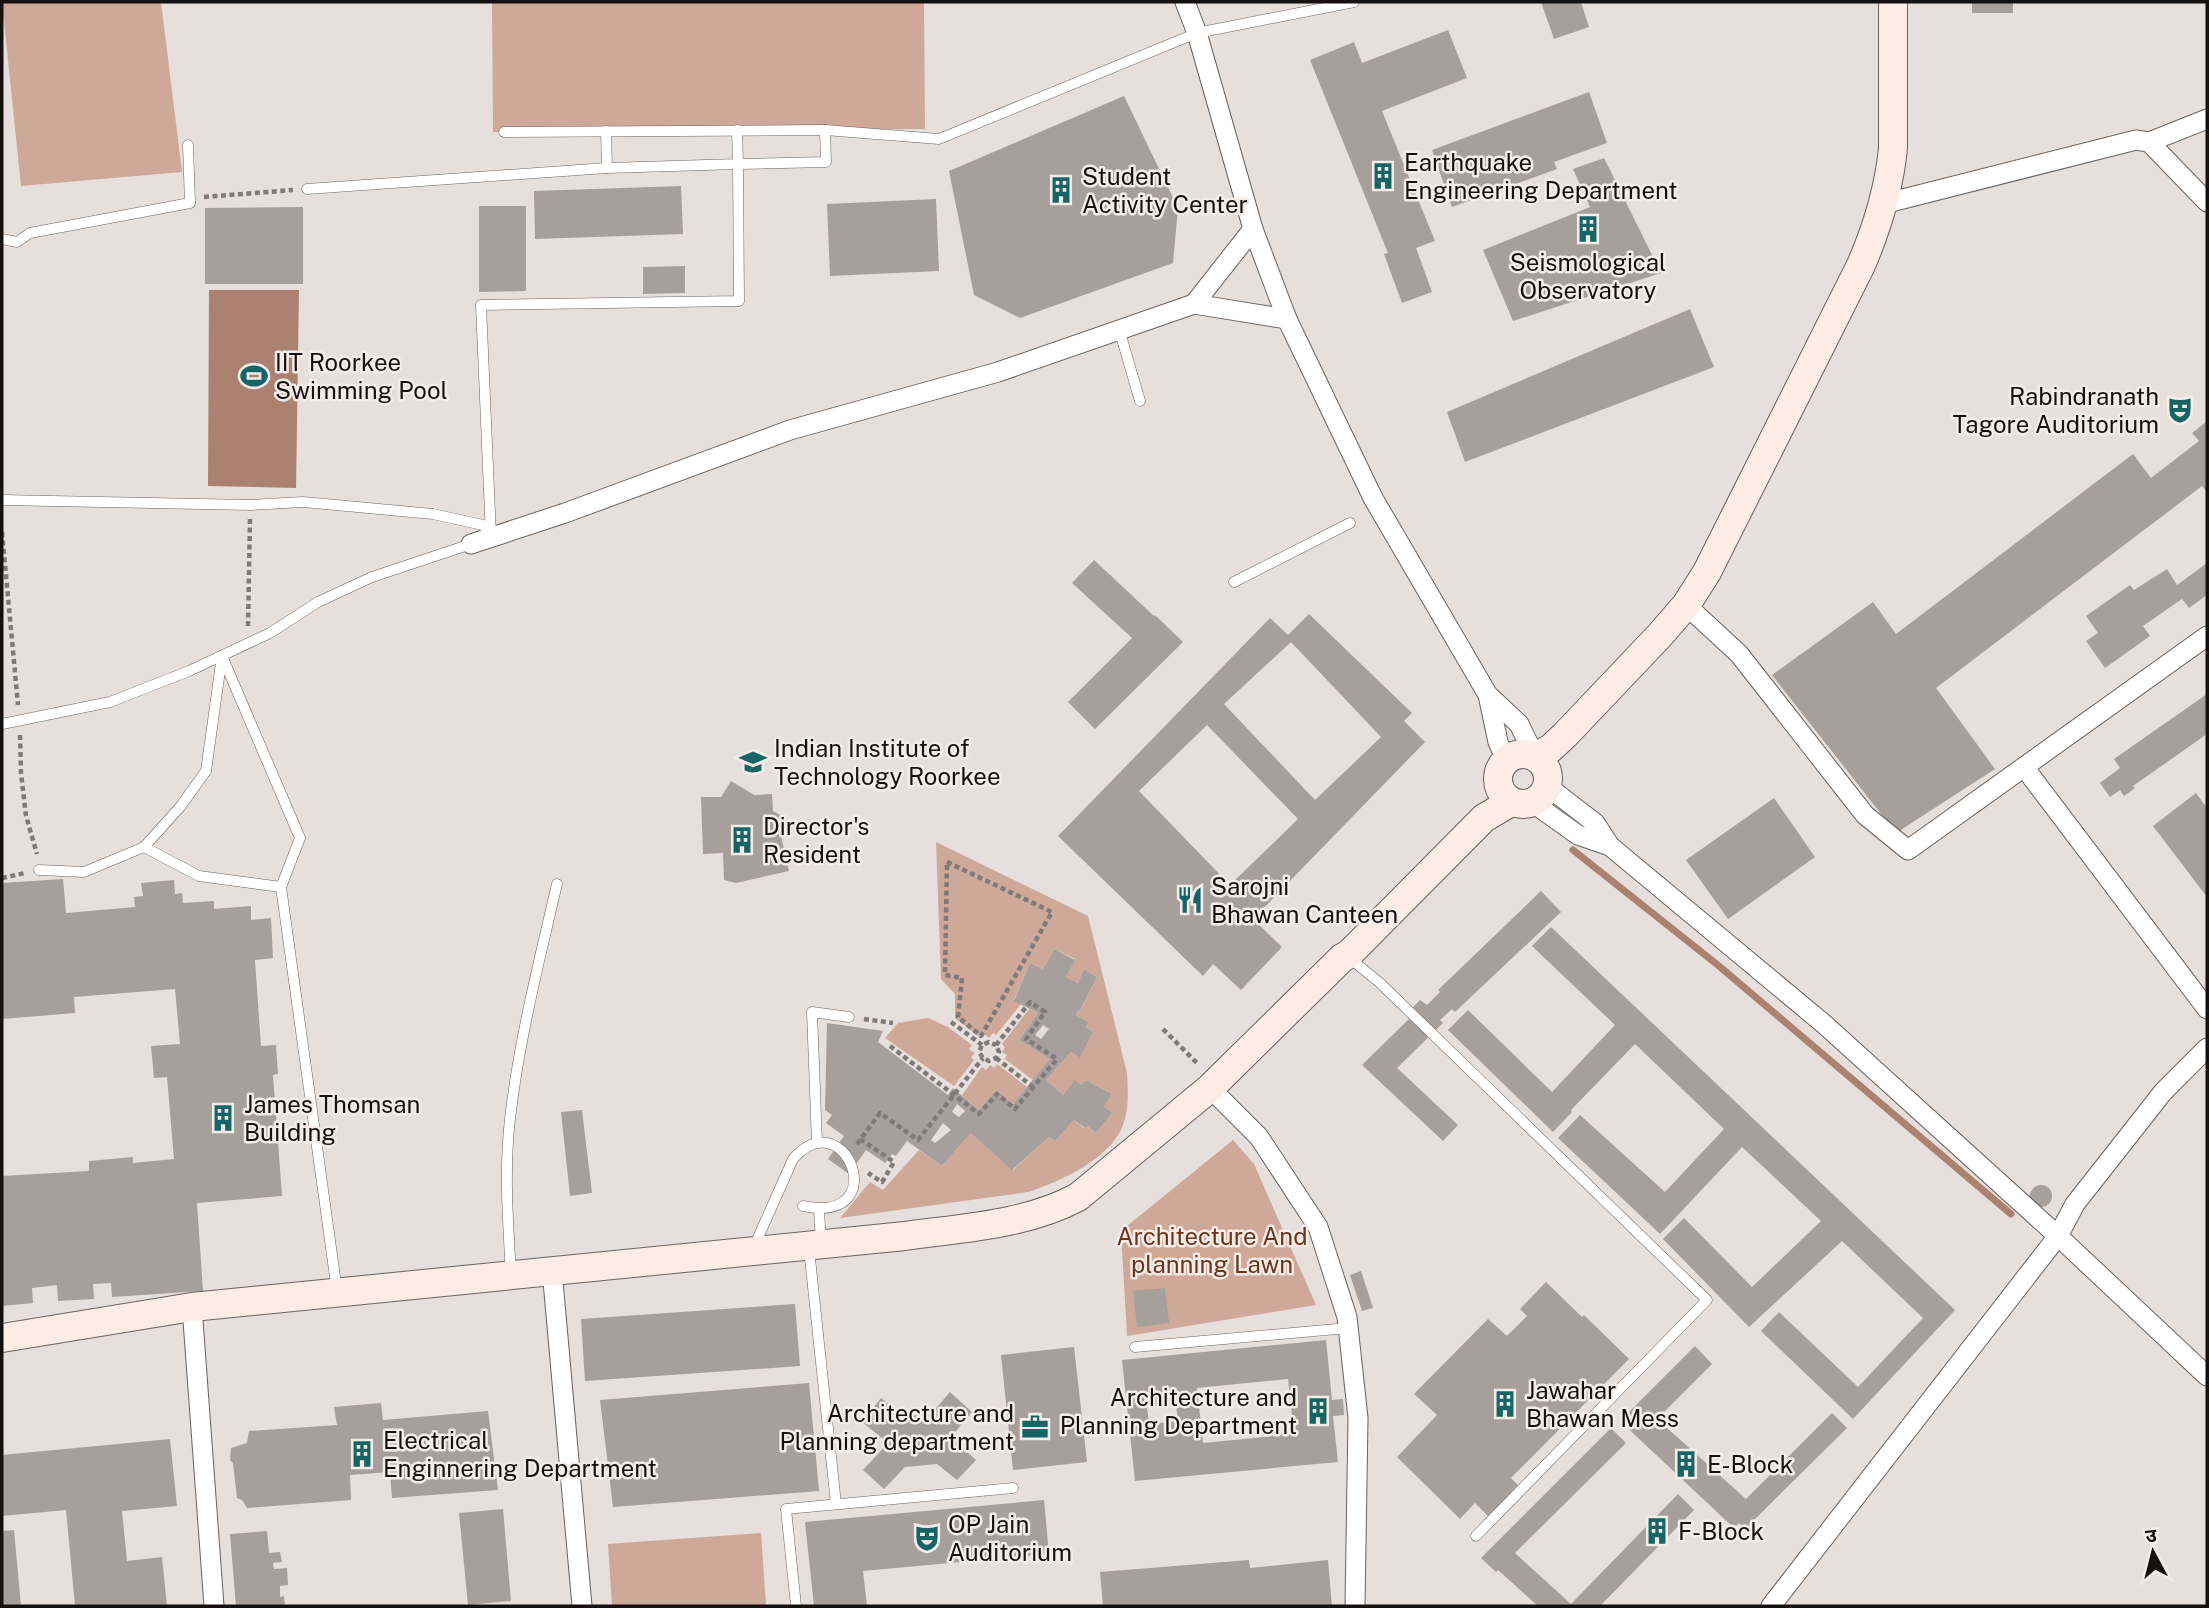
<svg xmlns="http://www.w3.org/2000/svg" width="2209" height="1608" viewBox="0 0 2209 1608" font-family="'Public Sans','Noto Sans Devanagari',sans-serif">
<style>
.green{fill:#cea899}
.water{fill:#ab8271}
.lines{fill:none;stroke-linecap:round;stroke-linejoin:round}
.stream{stroke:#ab8271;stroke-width:7}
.building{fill:#a79f9c;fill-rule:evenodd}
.lane-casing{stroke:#69625f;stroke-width:11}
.street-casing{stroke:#69625f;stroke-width:21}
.secondary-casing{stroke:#69625f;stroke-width:30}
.path{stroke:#7f7977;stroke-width:4.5;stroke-dasharray:5 3.5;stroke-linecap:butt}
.lane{stroke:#fff;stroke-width:10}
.street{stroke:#fff;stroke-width:19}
.secondary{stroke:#fcece5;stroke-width:28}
.labels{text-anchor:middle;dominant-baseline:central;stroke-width:5;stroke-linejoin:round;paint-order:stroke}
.poi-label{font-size:24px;fill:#141110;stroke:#f4ece8;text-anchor:start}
.park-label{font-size:24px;fill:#6c341b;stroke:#f4ece8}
</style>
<rect width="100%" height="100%" fill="#e7dfdb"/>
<!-- green -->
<g class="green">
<polygon points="2,2 161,2 182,172 21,186"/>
<polygon points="492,2 924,2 925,129 493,132"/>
<path d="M 936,842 L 1088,916 L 1127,1073 C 1128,1090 1129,1106 1124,1122 C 1114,1157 1060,1182 1028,1192 L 840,1218 L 870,1182 L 883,1190 L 919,1150 L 942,1166 L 971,1133 L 1013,1170 L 1049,1137 L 1055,1141 L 1074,1120 L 1084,1128 L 1088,1126 L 1096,1133 L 1111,1114 L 1104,1107 L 1112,1094 L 1086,1080 L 1081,1085 L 1075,1081 L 1063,1095 L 1046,1080 L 1071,1052 L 1080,1058 L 1093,1032 L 1086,1027 L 1089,1022 L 1076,1015 L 1079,1009 L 1081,1010 L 1097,977 L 1084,971 L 1078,983 L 1066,977 L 1075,959 L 1054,949 L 1043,969 L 1030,963 L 1014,1000 L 1021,1004 L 996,1035 L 993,1033 L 989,1038 L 984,1034 L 981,1038 L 955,1018 L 955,994 L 941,979 Z"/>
<polygon points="1029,1009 1038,1013 1019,1040 1050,1059 1033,1080 1005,1059 1007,1055 1002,1052 1005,1047 1002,1044"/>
<polygon points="928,1018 948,1027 972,1045 969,1049 975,1053 971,1057 974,1060 954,1086 885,1038 898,1023"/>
<polygon points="997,1064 1027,1087 1013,1104 996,1090 979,1110 962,1095 982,1067 986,1070 990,1065 994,1068"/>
<polygon points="1233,1140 1254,1164 1316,1305 1127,1336 1121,1231"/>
<polygon points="761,1533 766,1606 612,1606 608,1544"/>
</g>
<!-- water -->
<polygon class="water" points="209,290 299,290 296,488 208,486"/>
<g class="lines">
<!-- stream -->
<polyline class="stream" points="1573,850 1719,966 2011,1214"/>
</g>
<!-- building -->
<g class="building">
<polygon points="1541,2 1581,2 1589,27 1554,39"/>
<rect x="1972" y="2" width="41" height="11"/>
<polygon points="1448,30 1467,78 1382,111 1435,241 1416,248 1432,292 1402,303 1384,254 1388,253 1310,60 1354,42 1362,63"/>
<polygon points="1589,92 1607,143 1554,162 1557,169 1452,207 1432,150"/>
<polygon points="1124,96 1178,208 1173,263 1020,318 974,295 949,171"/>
<polygon points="1604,158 1661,273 1513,321 1483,250 1590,207 1573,169"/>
<polygon points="681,186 683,234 535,239 534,191"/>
<polygon points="936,199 939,271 830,276 827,204"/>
<polygon points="479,206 526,206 526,291 479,292"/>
<polygon points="303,207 303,284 205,284 205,208"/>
<polygon points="685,266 685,293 643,294 643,267"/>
<polygon points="1690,309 1714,367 1465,462 1447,412"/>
<polygon points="2207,421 2207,492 2202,486 1936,688 1995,769 1896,833 1772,675 1873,602 1896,634 2133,454 2151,478 2199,441 2192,433"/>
<polygon points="1094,560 1154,616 1155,615 1183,642 1095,729 1068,702 1132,638 1072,583"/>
<polygon points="2207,563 2207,595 2189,608 2182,599 2143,626 2150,636 2105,668 2086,641 2098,633 2086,616 2130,585 2134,590 2167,569 2177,585"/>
<path d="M 1309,614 L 1412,713 L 1404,721 L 1425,742 L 1253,919 L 1282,947 L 1241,990 L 1213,964 L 1203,976 L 1058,836 L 1270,618 L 1288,635 ZM 1291,642 L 1381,737 L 1315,800 L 1224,704 ZM 1207,725 L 1298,819 L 1230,885 L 1139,791 Z"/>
<polygon points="2207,694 2207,734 2133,786 2135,788 2124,796 2120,790 2110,797 2100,783 2120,768 2114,759"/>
<polygon points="731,781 754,795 772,794 773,811 785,818 779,827 789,871 736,883 724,880 723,853 703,854 701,797 721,797"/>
<polygon points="2196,793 2207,808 2207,897 2153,826"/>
<polygon points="1774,798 1815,857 1728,919 1686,860"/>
<polygon points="63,879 66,913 135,907 134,897 143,896 141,883 174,880 175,894 182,893 183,903 214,901 214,909 251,906 251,920 271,918 273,958 255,960 261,1046 276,1045 278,1074 273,1075 282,1196 197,1203 203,1291 112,1297 111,1283 93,1284 94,1299 58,1301 57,1285 32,1288 33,1303 2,1306 2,1176 89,1171 89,1161 133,1157 133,1163 174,1159 167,1077 154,1078 151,1046 180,1044 175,989 74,997 75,1013 2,1019 2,883"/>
<polygon points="1541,891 1561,912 1455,1012 1452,1009 1440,1020 1443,1023 1397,1068 1458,1125 1443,1141 1362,1065 1412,1016 1408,1012 1420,1000 1427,1005 1440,992 1438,990"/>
<polygon points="1551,927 1955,1310 1853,1419 1761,1331 1779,1312 1858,1387 1923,1318 1842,1241 1749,1327 1663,1239 1684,1218 1752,1287 1821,1221 1742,1147 1660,1234 1558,1138 1580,1115 1665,1192 1724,1129 1635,1044 1571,1110 1572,1112 1553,1132 1448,1030 1468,1010 1552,1092 1615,1025 1532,946"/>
<path d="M 1054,949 L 1075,960 L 1066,977 L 1078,983 L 1084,970 L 1097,977 L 1080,1011 L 1079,1009 L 1076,1015 L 1089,1022 L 1086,1027 L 1093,1032 L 1080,1058 L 1071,1052 L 1046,1080 L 1063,1095 L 1075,1080 L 1081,1085 L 1086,1080 L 1112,1094 L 1104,1107 L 1112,1113 L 1096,1133 L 1088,1126 L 1085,1128 L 1074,1120 L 1055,1141 L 1049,1137 L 1012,1170 L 971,1133 L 942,1166 L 907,1141 L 896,1156 L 892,1154 L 885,1163 L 866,1150 L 849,1174 L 828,1159 L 844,1136 L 826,1123 L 832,1115 L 825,1110 L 827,1023 L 883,1031 L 878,1042 L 948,1095 L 953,1088 L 979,1110 L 996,1090 L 1013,1104 L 1050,1059 L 1019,1040 L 1038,1013 L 1014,1001 L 1030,963 L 1043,969 ZM 1043,1025 L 1049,1029 L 1041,1039 L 1035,1035 ZM 957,1104 L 965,1111 L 959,1117 L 952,1112 ZM 943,1123 L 951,1130 L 935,1143 L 931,1140 Z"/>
<polygon points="582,1110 592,1193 570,1196 561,1112"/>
<circle cx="2041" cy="1196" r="11"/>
<polygon points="1361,1271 1373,1308 1362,1311 1350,1275"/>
<polygon points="1546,1282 1582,1317 1584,1315 1629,1359 1511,1478 1518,1485 1488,1516 1475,1503 1460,1519 1397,1457 1437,1415 1414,1394 1488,1319 1507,1336 1527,1316 1520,1309"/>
<polygon points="1165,1288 1169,1323 1137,1327 1133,1291"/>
<polygon points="795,1304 800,1366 585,1381 581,1319"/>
<path d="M 1326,1340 L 1332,1400 L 1343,1399 L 1344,1415 L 1333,1416 L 1338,1462 L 1135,1481 L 1122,1360 ZM 1288,1379 L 1294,1434 L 1203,1443 L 1197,1388 ZM 1176,1404 L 1178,1421 L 1149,1424 L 1147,1407 Z"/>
<polygon points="1695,1346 1712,1364 1657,1419 1746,1499 1832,1413 1847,1428 1745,1529 1739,1523 1734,1528 1620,1421"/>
<polygon points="1074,1347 1087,1462 1013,1470 1001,1355"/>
<polygon points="809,1383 819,1491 613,1507 600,1400"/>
<polygon points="950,1392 972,1412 951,1437 976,1460 957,1480 937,1464 905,1467 884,1489 863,1470 888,1443 862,1422 881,1398 904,1416 931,1414"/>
<polygon points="381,1403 383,1420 488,1411 498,1490 392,1498 390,1472 350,1475 351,1500 247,1508 242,1500 237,1498 233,1463 230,1460 231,1448 247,1443 249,1431 337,1425 334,1407"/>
<polygon points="1611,1428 1626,1443 1515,1553 1571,1604 1678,1494 1694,1510 1600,1606 1538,1606 1498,1570 1496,1572 1481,1558"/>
<polygon points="170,1439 177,1506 122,1511 127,1561 162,1557 167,1606 75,1606 66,1510 2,1516 2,1455"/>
<polygon points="1044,1500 1049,1554 863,1571 867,1606 814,1606 805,1522"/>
<polygon points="503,1509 511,1601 468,1605 459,1513"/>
<polygon points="14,1530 21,1606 2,1606 2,1531"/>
<polygon points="267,1531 269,1553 280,1552 282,1562 273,1563 274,1569 287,1568 288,1585 280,1586 280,1597 284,1596 285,1605 236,1606 230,1534"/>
<polygon points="1249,1560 1250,1568 1328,1560 1332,1606 1103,1606 1100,1572"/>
</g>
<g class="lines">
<defs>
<g id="lane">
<polyline points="825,130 939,139 1197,33 1354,2"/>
<polyline points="606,131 607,168"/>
<polyline points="307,189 607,168 738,164 737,130"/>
<polyline points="2,239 17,242 30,233 190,203 188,145"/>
<polyline points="1119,329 1140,401"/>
<polyline points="2,500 251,505 303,502 433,514 483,525 491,536"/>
<polyline points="491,537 481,305 739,301 738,164 826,162 825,130 504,132"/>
<polyline points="1234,582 1350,523"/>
<polyline points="222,656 300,838 281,887"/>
<polyline points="2,724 110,702 189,671 270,633 318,602 372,577 471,544"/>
<polyline points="144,847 199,876 281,887 337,1291"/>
<polyline points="39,870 84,872 144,847 180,807 206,771 222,656"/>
<polyline points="1349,955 1358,965 1380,983 1707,1300 1476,1536"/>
<polyline points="817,1143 812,1012 849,1017"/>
<polyline points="819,1210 821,1243"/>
<path d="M 753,1249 L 793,1159 C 846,1099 894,1225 803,1206"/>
<polyline points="809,1249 836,1504"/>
<path d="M 511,1274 C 508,1222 504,1171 510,1119 C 519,1040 539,962 557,884"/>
<polyline points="1135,1347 1348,1328"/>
<polyline points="796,1606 786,1509 1013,1488"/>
</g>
<g id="street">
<polyline points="1185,2 1197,33 1253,229 1287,319 1373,498 1488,695 1519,724 1535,757"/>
<polyline points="2149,142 2207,202"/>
<polyline points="1883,204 2136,140 2149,142 2207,119"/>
<polyline points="1194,304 1253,229"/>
<polyline points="471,544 565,513 790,430 998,372 1194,304 1287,319"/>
<polyline points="1686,605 1739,654 1865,815 1908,850 2207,636"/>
<polyline points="1488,695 1498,742 1506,760"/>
<polyline points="2024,767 2207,1009"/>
<polyline points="1547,786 1595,823 1610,846 1824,1024 2058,1236 2207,1376"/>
<polyline points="1533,803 1578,835 1610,846"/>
<polyline points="1210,1088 1259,1137 1318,1227 1347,1317 1358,1418 1355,1606"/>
<polyline points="552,1270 582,1606"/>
<polyline points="192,1307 214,1606"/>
<polyline points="1771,1606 2058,1236 2075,1204 2163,1092 2207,1048"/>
</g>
<g id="secondary">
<circle cx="1523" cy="779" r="25"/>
<path d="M 1535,757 L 1551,748 L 1565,735 L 1660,635 L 1686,605 L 1707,572 L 1861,265 C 1877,228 1889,189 1893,148 L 1893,2"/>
<path d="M 2,1338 L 192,1307 L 905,1236 C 962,1228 1026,1225 1078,1197 L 1210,1088 L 1342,958 L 1349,954 L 1484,818 L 1511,802"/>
</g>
</defs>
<!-- lane casing -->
<use href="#lane" class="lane-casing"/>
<!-- street casing -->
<use href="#street" class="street-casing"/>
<!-- secondary casing -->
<use href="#secondary" class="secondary-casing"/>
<!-- path -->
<g class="path">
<polyline points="204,197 293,190"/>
<polyline points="2,532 18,705"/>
<polyline points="248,626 250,519"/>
<polyline points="20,735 21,773 26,816 37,854"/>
<polygon points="947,862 1052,912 981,1036 958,1017 962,978 945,975"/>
<polyline points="2,878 25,873"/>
<polyline points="864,1019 893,1023"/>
<polyline points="951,1022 982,1045"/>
<polyline points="1163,1029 1198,1064"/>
<polyline points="890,1046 979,1114 997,1094 1015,1109 1057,1059 1026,1039 1045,1012 1030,1002 996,1045 999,1052 996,1058 989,1061 983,1058 979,1052 982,1045 989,1042 996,1045"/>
<polyline points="996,1058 1033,1087"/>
<polyline points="860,1139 894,1162 882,1182 868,1173"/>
<polyline points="857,1144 880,1113 918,1140 983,1058"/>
</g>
<!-- lane -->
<use href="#lane" class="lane"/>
<!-- street -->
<use href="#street" class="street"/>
<!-- secondary -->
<use href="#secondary" class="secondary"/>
</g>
<!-- icons -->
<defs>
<symbol id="building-bare" viewBox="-9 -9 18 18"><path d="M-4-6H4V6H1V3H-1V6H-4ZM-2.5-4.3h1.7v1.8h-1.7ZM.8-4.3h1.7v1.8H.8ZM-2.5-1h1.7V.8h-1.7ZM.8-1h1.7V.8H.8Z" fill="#166464" stroke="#f4ece8" stroke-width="2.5" paint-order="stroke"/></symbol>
<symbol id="stadium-bare" viewBox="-9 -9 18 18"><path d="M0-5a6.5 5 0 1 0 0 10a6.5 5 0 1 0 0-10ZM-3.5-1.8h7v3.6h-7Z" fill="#166464" stroke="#f4ece8" stroke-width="2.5" paint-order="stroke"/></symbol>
<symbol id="theatre-bare" viewBox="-9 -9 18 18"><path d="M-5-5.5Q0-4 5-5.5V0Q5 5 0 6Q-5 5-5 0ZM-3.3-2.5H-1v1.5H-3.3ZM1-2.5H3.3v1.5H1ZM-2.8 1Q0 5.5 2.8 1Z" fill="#166464" stroke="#f4ece8" stroke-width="2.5" paint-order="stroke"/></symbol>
<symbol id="university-bare" viewBox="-9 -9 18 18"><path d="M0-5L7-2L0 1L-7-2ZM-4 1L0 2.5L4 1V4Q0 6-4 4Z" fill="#166464" stroke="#f4ece8" stroke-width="2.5" paint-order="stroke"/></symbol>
<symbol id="restaurant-bare" viewBox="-9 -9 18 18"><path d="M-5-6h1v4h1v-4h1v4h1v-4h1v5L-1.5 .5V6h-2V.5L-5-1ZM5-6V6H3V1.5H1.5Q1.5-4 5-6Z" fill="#166464" stroke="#f4ece8" stroke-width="2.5" paint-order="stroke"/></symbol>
<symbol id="office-bare" viewBox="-9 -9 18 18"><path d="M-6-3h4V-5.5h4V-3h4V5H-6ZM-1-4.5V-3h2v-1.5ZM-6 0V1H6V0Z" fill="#166464" stroke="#f4ece8" stroke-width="2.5" paint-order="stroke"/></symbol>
</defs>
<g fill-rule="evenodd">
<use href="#building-bare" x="1364" y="157" width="38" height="38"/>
<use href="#building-bare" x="1042" y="171" width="38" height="38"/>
<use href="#building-bare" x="1569" y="210" width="38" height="38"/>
<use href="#stadium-bare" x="235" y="357" width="38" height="38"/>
<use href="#theatre-bare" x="2161" y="391" width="38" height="38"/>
<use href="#university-bare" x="734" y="743" width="38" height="38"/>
<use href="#building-bare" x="723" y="821" width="38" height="38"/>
<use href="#restaurant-bare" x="1171" y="881" width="38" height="38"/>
<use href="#building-bare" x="204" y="1099" width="38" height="38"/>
<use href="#building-bare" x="1486" y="1385" width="38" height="38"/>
<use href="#building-bare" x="1299" y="1392" width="38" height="38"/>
<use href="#office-bare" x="1016" y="1408" width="38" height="38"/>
<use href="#building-bare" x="343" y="1435" width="38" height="38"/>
<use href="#building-bare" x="1667" y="1445" width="38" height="38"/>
<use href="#building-bare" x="1638" y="1512" width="38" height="38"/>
<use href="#theatre-bare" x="908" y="1519" width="38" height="38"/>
</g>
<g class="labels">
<!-- poi labels -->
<g class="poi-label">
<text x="1404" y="162">Earthquake<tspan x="1404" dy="28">Engineering Department</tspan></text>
<text x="1082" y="176">Student<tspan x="1082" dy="28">Activity Center</tspan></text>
<text x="1588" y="262" text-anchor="middle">Seismological<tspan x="1588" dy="28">Observatory</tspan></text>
<text x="275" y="362">IIT Roorkee<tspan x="275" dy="28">Swimming Pool</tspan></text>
<text x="2159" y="396" text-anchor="end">Rabindranath<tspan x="2159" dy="28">Tagore Auditorium</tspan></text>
<text x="774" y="748">Indian Institute of<tspan x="774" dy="28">Technology Roorkee</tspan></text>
<text x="763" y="826">Director's<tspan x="763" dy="28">Resident</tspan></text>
<text x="1211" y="886">Sarojni<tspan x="1211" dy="28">Bhawan Canteen</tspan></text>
<text x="244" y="1104">James Thomsan<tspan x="244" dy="28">Building</tspan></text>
<text x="1526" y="1390">Jawahar<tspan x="1526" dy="28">Bhawan Mess</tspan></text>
<text x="1297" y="1397" text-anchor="end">Architecture and<tspan x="1297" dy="28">Planning Department</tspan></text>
<text x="1014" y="1413" text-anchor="end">Architecture and<tspan x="1014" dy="28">Planning department</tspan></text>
<text x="383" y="1440">Electrical<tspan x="383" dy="28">Enginnering Department</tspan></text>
<text x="1707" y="1464">E-Block</text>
<text x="948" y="1524">OP Jain<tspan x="948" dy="28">Auditorium</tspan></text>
<text x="1678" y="1531">F-Block</text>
</g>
<!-- park labels -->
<g class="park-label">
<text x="1212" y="1236">Architecture And<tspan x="1212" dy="28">planning Lawn</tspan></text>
</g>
</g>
<!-- border -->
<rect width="2209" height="1608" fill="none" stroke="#141110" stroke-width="7"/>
<!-- north arrow -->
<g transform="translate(2153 1552) rotate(353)" stroke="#f4ece8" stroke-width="5" paint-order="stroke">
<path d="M0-5L12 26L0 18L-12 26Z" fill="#141110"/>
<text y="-10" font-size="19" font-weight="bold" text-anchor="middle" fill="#141110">उ</text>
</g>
</svg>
